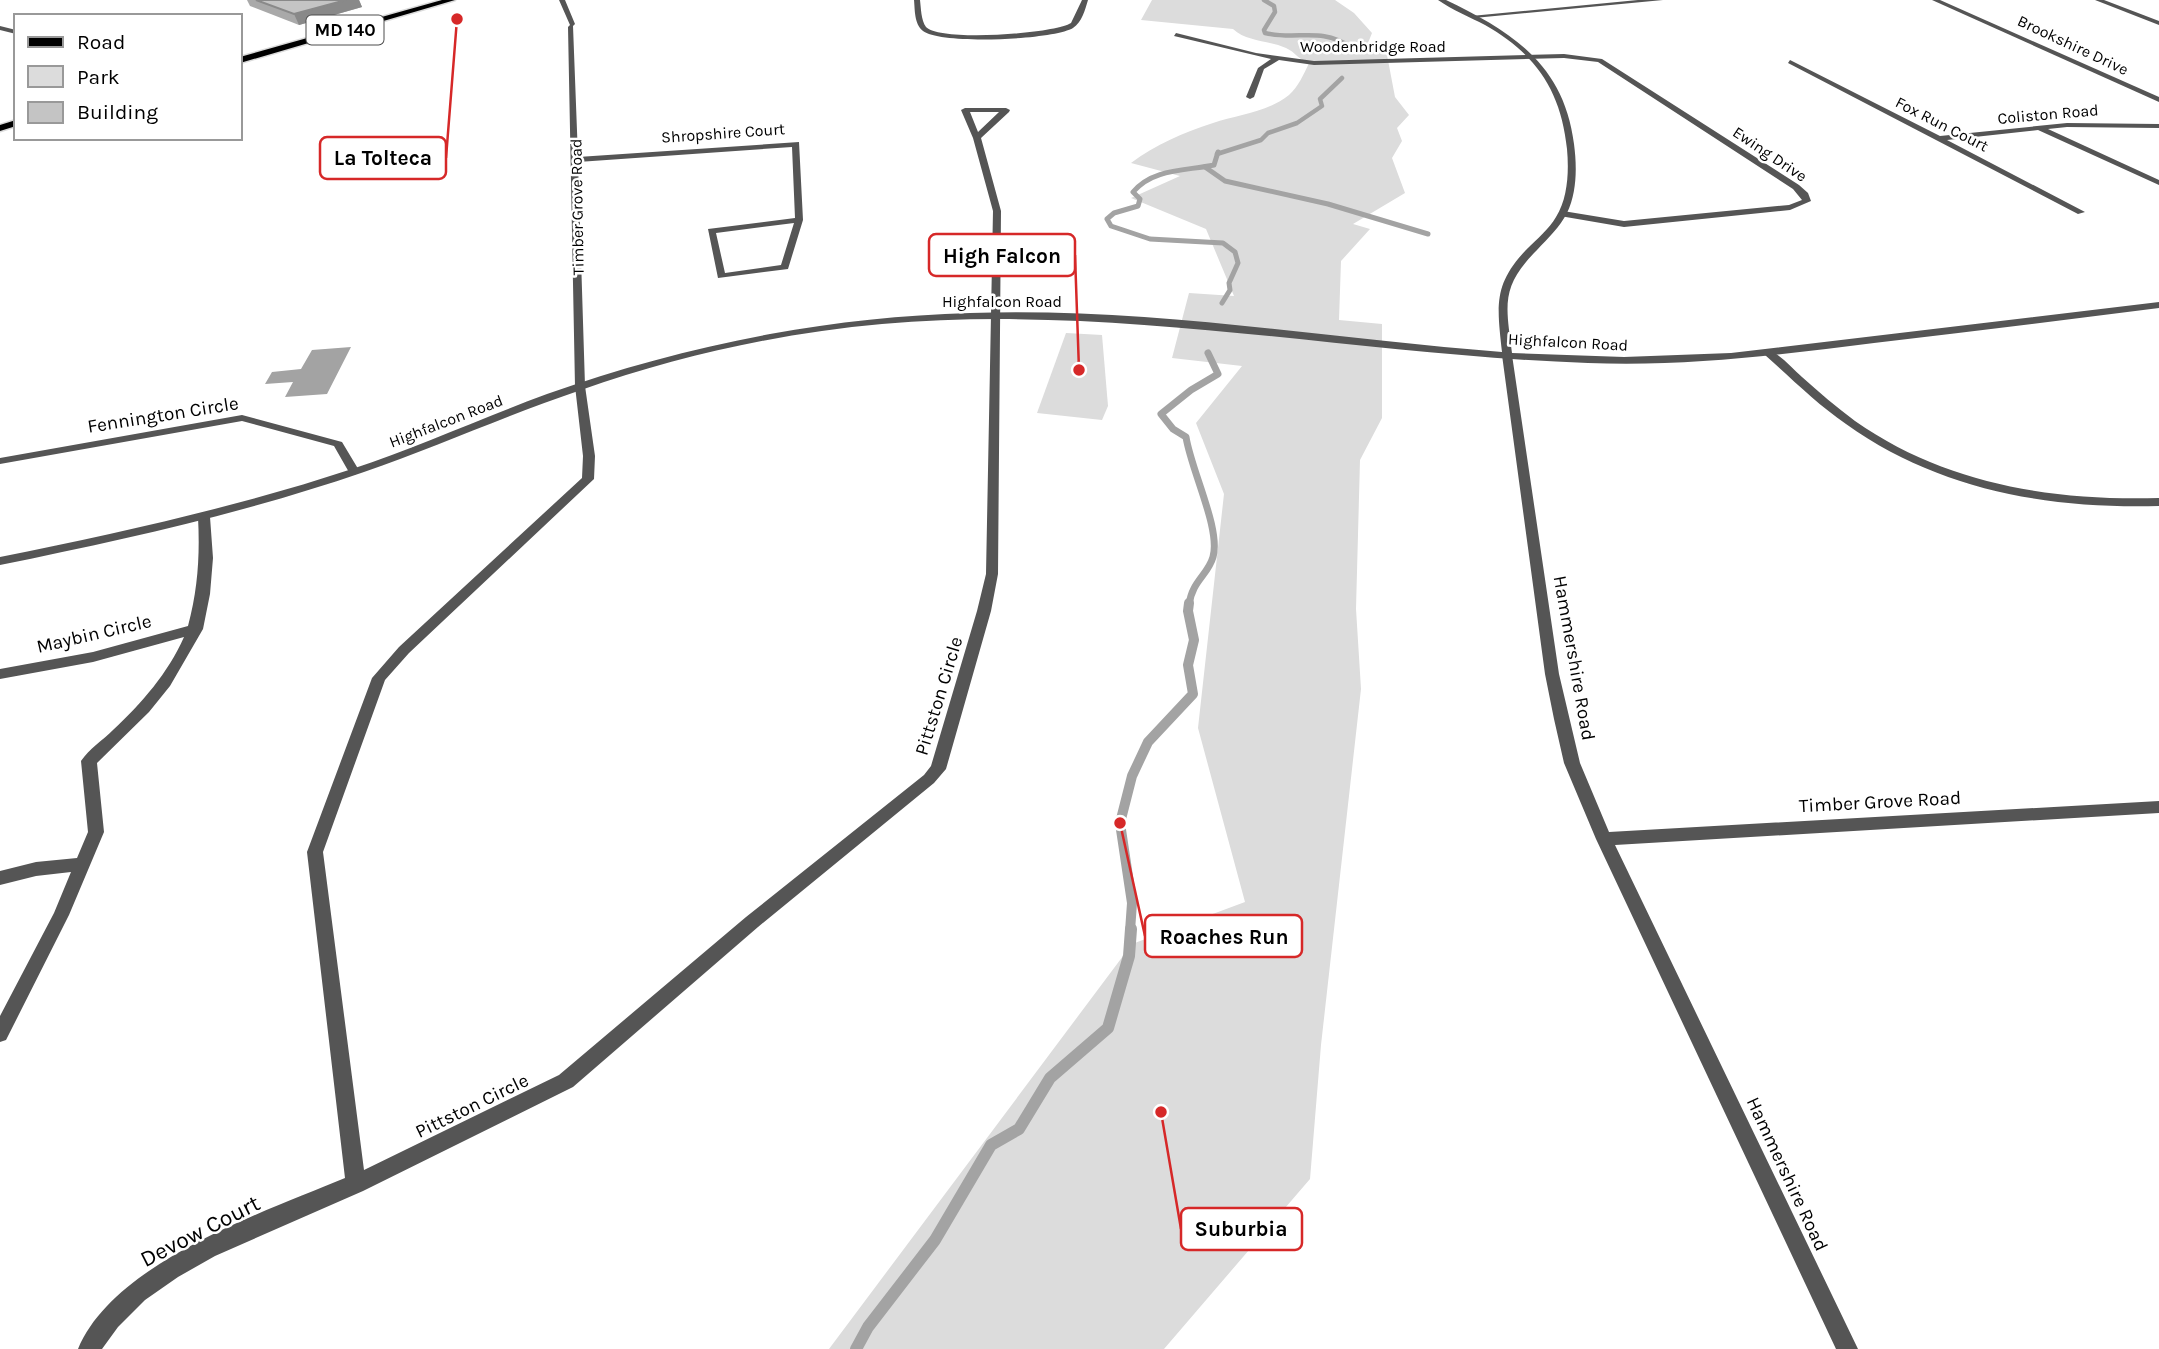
<svg xmlns="http://www.w3.org/2000/svg" width="2159" height="1349" viewBox="0 0 2159 1349" font-family="Karla,sans-serif">
<style>
.green{fill:#dcdcdc}
.water{fill:#a3a3a3}
.lines{fill:none;stroke-linecap:round;stroke-linejoin:round}
.stream-far4{stroke:#a3a3a3;stroke-width:4.5}
.stream-far3{stroke:#a3a3a3;stroke-width:5}
.stream-far2{stroke:#a3a3a3;stroke-width:7}
.stream-far1{stroke:#a3a3a3;stroke-width:10}
.stream{stroke:#a3a3a3;stroke-width:12}
.primary-casing{stroke:#dbdbdb;stroke-width:3}
.minor{fill:#555;fill-rule:evenodd}
.tertiary{fill:#555;fill-rule:evenodd}
.primary{fill:#000;fill-rule:evenodd}
.wall{fill:#a9a9a9}
.shaded-wall{fill:#898989}
.building{fill:#c4c4c4;stroke:#898989;stroke-width:2}
.labels{text-anchor:middle;dominant-baseline:central;stroke-width:5;stroke-linejoin:round;paint-order:stroke}
.far-street-label{font-size:16px;fill:#000;stroke:#fff}
.shield{fill:#fff;stroke:#4c4c4c;stroke-width:2}
.shield-label{font-size:18px;font-weight:bold;fill:#000}
.street-label{font-size:19px;fill:#000;stroke:#fff}
.near-street-label{font-size:23px;fill:#000;stroke:#fff}
.leader{fill:none;stroke:#d62828;stroke-width:2.5}
.callout-dot{fill:#d62828;stroke:#fff;stroke-width:2.5}
.callout{fill:#fff;stroke:#d62828;stroke-width:2.5}
.callout-label{font-size:21px;text-anchor:middle;font-weight:bold;fill:#000}
</style>
<rect width="100%" height="100%" fill="#fff"/>
<!-- green -->
<g class="green">
<path d="M 1152,0 L 1335,0 L 1354,13 L 1372,33 L 1368,43 L 1387,55 L 1395,97 L 1409,115 L 1397,128 L 1402,141 L 1392,158 L 1405,193 L 1353,224 L 1370,229 L 1341,261 L 1339,320 L 1382,324 L 1382,418 L 1360,460 L 1356,609 L 1361,689 L 1321,1045 L 1310,1179 L 1164,1349 L 829,1349 L 1132,944 L 1245,902 L 1198,728 L 1224,494 L 1196,423 L 1242,366 L 1172,358 L 1189,293 L 1234,296 L 1206,229 L 1131,198 L 1180,176 L 1131,163 C 1156,144 1183,133 1213,123 C 1237,115 1268,112 1289,95 C 1298,87 1304,74 1309,63 C 1299,60 1295,52 1286,48 C 1268,40 1247,42 1233,29 L 1141,20 Z"/>
<polygon points="1066,333 1102,335 1108,406 1102,420 1037,413"/>
</g>
<!-- water -->
<polygon class="water" points="351,347 327,394 285,397 293,382 265,384 272,372 301,369 312,350"/>
<g class="lines">
<!-- stream-far4 -->
<g class="stream-far4">
<path d="M 1264,0 L 1274,6 L 1275,12 L 1264,30 L 1265,33 C 1298,41 1319,26 1351,47 L 1351,52"/>
<polyline points="1217,154 1261,140 1268,133 1297,123 1322,106 1320,99 1342,78"/>
</g>
<!-- stream-far3 -->
<g class="stream-far3">
<path d="M 1218,152 L 1214,165 C 1186,171 1153,168 1133,192 L 1140,199 L 1138,206 L 1114,213 L 1107,219 L 1111,226 L 1150,239 L 1223,243 L 1235,252 L 1238,263 L 1229,283 L 1230,290 L 1222,303"/>
<polyline points="1205,167 1225,181 1328,204 1428,234"/>
</g>
<!-- stream-far2 -->
<path class="stream-far2" d="M 1189,605 C 1192,581 1208,575 1213,557 C 1221,529 1191,470 1186,437 L 1173,429 L 1161,414 L 1191,390 L 1218,374 L 1208,353"/>
<!-- stream-far1 -->
<polyline class="stream-far1" points="1130,931 1132,903 1120,823 1132,776 1148,742 1193,694 1188,665 1194,640 1188,611 1189,603"/>
<!-- stream -->
<polyline class="stream" points="856,1349 868,1327 935,1240 991,1145 1019,1129 1050,1078 1108,1028 1129,956 1131,929"/>
<defs>
<g id="primary">
<polygon points="442,0 455,0 240,63 240,57"/>
<polygon points="16,120 16,126 0,131 0,125"/>
</g>
</defs>
<!-- primary casing -->
<use href="#primary" class="primary-casing"/>
<!-- minor -->
<g class="minor">
<path d="M 559,0 L 565,0 L 575,24 L 573,26 L 578,157 L 799,142 L 803,220 L 788,269 L 718,278 L 708,229 L 795,218 L 792,147 L 578,162 L 585,386 L 595,456 L 594,479 L 409,653 L 385,680 L 323,852 L 364,1170 L 559,1075 L 746,917 L 924,775 L 931,766 L 977,611 L 986,574 L 993,211 L 973,138 L 961,110 L 965,108 L 1006,108 L 1010,110 L 1009,112 L 981,138 L 1001,211 L 998,574 L 991,611 L 946,769 L 934,783 L 758,927 L 573,1087 L 363,1191 L 215,1256 L 178,1277 L 145,1300 L 118,1327 L 102,1349 L 78,1349 C 114,1262 264,1212 345,1178 L 307,852 L 372,678 L 399,647 L 582,478 L 583,456 L 575,386 L 568,27 L 570,25 ZM 970,112 L 999,112 L 978,132 ZM 794,223 L 781,265 L 725,273 L 716,233 Z"/>
<path d="M 914,0 L 920,0 C 921,8 921,20 926,27 C 940,42 1053,34 1071,23 L 1082,0 L 1088,0 C 1085,10 1082,22 1073,28 C 1053,40 941,45 923,31 C 914,24 915,9 914,0 Z"/>
<polygon points="1638,0 1663,0 1474,18 1471,16"/>
<polygon points="1932,0 1940,0 2159,97 2159,102"/>
<polygon points="2095,0 2104,0 2159,21 2159,25"/>
<polygon points="0,26 16,30 16,34 0,30"/>
<polygon points="1176,33 1256,53 1314,61 1564,54 1602,59 1799,185 1808,193 1811,201 1790,210 1624,227 1560,216 1559,214 1563,211 1624,221 1789,205 1802,200 1793,189 1598,62 1564,58 1314,65 1279,60 1264,69 1254,97 1250,99 1246,97 1258,68 1271,59 1174,36"/>
<polygon points="1790,60 1940,136 2067,123 2159,124 2159,128 2067,127 2048,129 2159,180 2159,185 2038,130 1947,140 2085,212 2078,214 1788,63"/>
<path d="M 1769,350 C 1781,355 1792,368 1802,377 C 1819,392 1836,407 1855,421 C 1945,484 2051,501 2159,498 L 2159,506 C 2048,509 1938,490 1846,424 C 1817,404 1792,379 1765,355 L 1765,351 Z"/>
<polygon points="1507,352 1512,355 1559,674 1580,763 1609,832 2159,801 2159,813 1615,845 1858,1349 1836,1349 1596,839 1564,763 1554,719 1545,674 1502,355"/>
<polygon points="242,415 342,442 360,472 354,475 350,474 334,446 242,421 0,464 0,458"/>
<path d="M 204,513 L 210,517 L 213,558 L 210,594 L 203,629 L 170,686 L 149,712 L 97,763 L 104,832 L 69,915 L 6,1040 L 0,1042 L 0,1016 L 54,913 L 71,872 L 36,876 L 0,885 L 0,871 L 36,862 L 77,858 L 88,832 L 81,761 C 89,749 103,740 113,730 C 142,703 168,673 184,637 L 93,662 L 0,679 L 0,669 L 93,652 L 188,626 C 198,589 200,555 198,517 Z"/>
</g>
<!-- tertiary -->
<path class="tertiary" d="M 1438,0 L 1446,0 C 1513,32 1564,65 1574,144 C 1577,167 1577,192 1567,213 C 1560,227 1548,238 1537,250 C 1500,287 1506,305 1512,353 L 1624,357 L 1731,353 L 2159,302 L 2159,308 C 2064,320 1969,332 1874,343 C 1779,355 1683,367 1588,363 C 1352,355 1119,303 882,324 C 780,333 678,356 581,390 C 507,415 437,447 364,472 C 245,513 123,540 0,565 L 0,557 C 119,533 237,507 352,469 C 418,447 482,418 547,394 C 619,368 695,348 770,334 C 836,322 903,315 970,313 C 1148,307 1325,338 1502,352 C 1497,306 1493,284 1527,249 C 1537,239 1549,229 1556,217 C 1568,198 1569,171 1567,149 C 1561,91 1536,54 1485,25 C 1470,17 1452,10 1438,0 Z"/>
<!-- primary -->
<use href="#primary" class="primary"/>
</g>
<!-- wall -->
<polygon class="wall" points="247,0 359,0 362,7 299,25 250,6"/>
<!-- shaded-wall -->
<polygon class="shaded-wall" points="346,0 359,0 362,7 299,25 294,14"/>
<!-- building -->
<polygon class="building" points="256,0 346,0 294,14"/>
<g class="labels">
<!-- far-street labels -->
<g class="far-street-label">
<text transform="translate(2073 45) rotate(25)">Brookshire Drive</text>
<text x="1373" y="46">Woodenbridge Road</text>
<text transform="translate(2048 114) rotate(-5)">Coliston Road</text>
<text transform="translate(1942 124) rotate(27)">Fox Run Court</text>
<text transform="translate(723 133) rotate(-4)">Shropshire Court</text>
<text transform="translate(1770 154) rotate(34)">Ewing Drive</text>
<text transform="translate(577 207) rotate(-91)">Timber Grove Road</text>
<text x="1002" y="301">Highfalcon Road</text>
<text transform="translate(1568 342) rotate(3)">Highfalcon Road</text>
<text transform="translate(446 421) rotate(-21)">Highfalcon Road</text>
</g>
<!-- shield labels -->
<rect class="shield" x="306.5" y="15.5" width="77" height="29" rx="5"/>
<g class="shield-label">
<text x="345" y="30">MD 140</text>
</g>
<!-- street labels -->
<g class="street-label">
<text transform="translate(163 415) rotate(-9)">Fennington Circle</text>
<text transform="translate(94 634) rotate(-13)">Maybin Circle</text>
<text transform="translate(1574 658) rotate(80)">Hammershire Road</text>
<text transform="translate(939 696) rotate(-73)">Pittston Circle</text>
<text transform="translate(1880 802) rotate(-3)">Timber Grove Road</text>
<text transform="translate(472 1106) rotate(-26)">Pittston Circle</text>
<text transform="translate(1787 1174) rotate(65)">Hammershire Road</text>
</g>
<!-- near-street labels -->
<g class="near-street-label">
<text transform="translate(200 1231) rotate(-27)">Devow Court</text>
</g>
</g>
<!-- callouts -->
<path class="leader" d="M457 19L446 158M1079 370L1075 255M1120 823L1145 936M1161 1112L1181 1229"/>
<g class="callout-dot">
<circle cx="457" cy="19" r="7"/>
<circle cx="1079" cy="370" r="7"/>
<circle cx="1120" cy="823" r="7"/>
<circle cx="1161" cy="1112" r="7"/>
</g>
<g class="callout">
<rect x="320" y="137" width="126" height="42" rx="7"/>
<rect x="929" y="234" width="146" height="42" rx="7"/>
<rect x="1145" y="915" width="157" height="42" rx="7"/>
<rect x="1181" y="1208" width="121" height="42" rx="7"/>
</g>
<g class="callout-label">
<text x="383" y="165">La Tolteca</text>
<text x="1002" y="263">High Falcon</text>
<text x="1224" y="944">Roaches Run</text>
<text x="1241" y="1236">Suburbia</text>
</g>
<!-- legend -->
<rect x="14" y="14" width="228" height="126" fill="#ffffff" stroke="#999999" stroke-width="2"/>
<rect x="28" y="37" width="35" height="10" fill="#000000" stroke="#999999" stroke-width="2"/>
<text x="77" y="49" font-size="21" fill="#000000">Road</text>
<rect x="28" y="66" width="35" height="21" fill="#dcdcdc" stroke="#999999" stroke-width="2"/>
<text x="77" y="84" font-size="21" fill="#000000">Park</text>
<rect x="28" y="102" width="35" height="21" fill="#c4c4c4" stroke="#999999" stroke-width="2"/>
<text x="77" y="119" font-size="21" fill="#000000">Building</text>
</svg>
